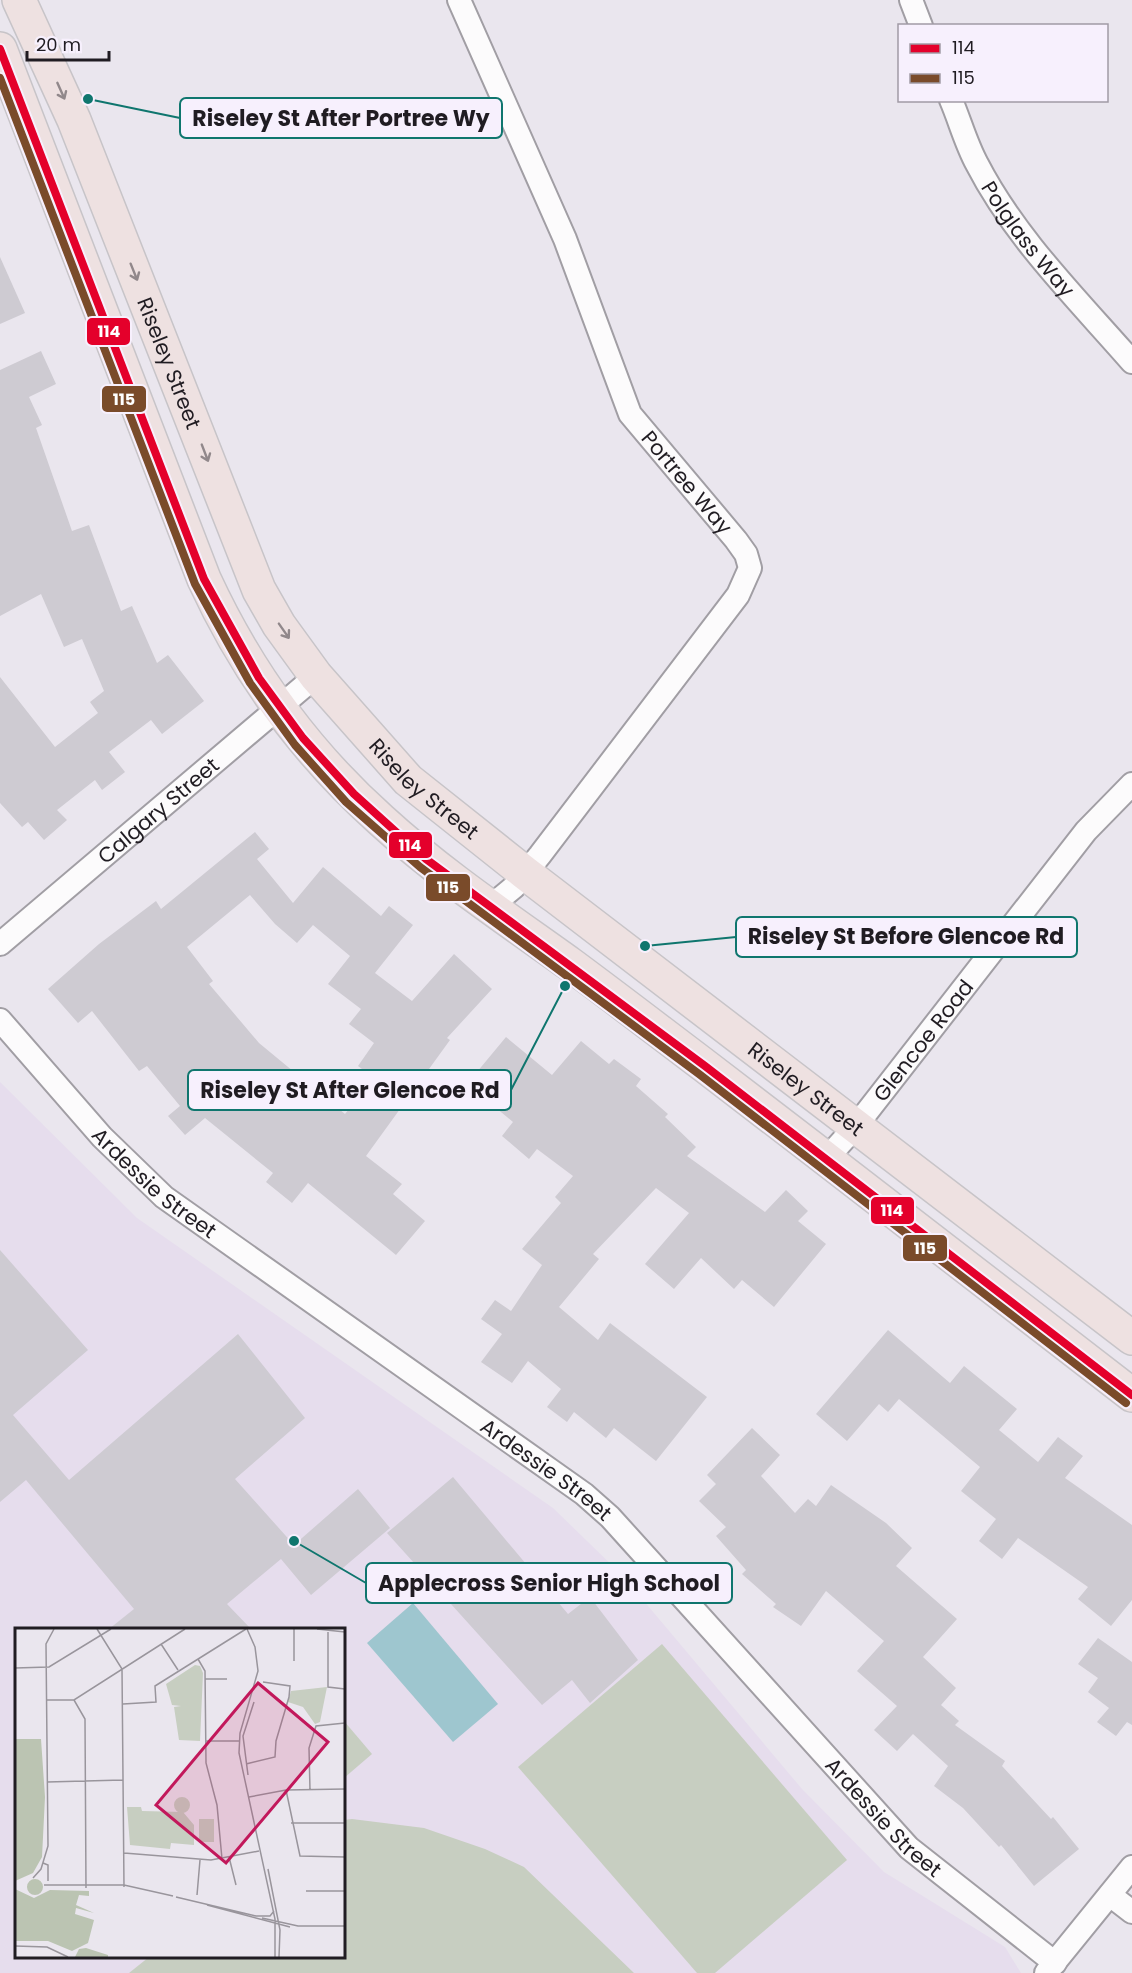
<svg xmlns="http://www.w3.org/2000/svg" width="1132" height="1973" viewBox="0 0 1132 1973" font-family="Poppins,sans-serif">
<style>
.built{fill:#e6dded;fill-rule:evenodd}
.green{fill:#c7cec1}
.water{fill:#9ec6cf}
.building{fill:#cecbd2;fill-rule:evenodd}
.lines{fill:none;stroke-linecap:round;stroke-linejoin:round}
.street-casing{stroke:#a19ea4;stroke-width:26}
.highway-casing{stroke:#c7c4c8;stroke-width:36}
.street{stroke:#fcfbfc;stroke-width:22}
.highway{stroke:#eee1e1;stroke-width:33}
.bus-1-casing{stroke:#f7f0fd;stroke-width:12}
.bus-2-casing{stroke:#f7f0fd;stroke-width:12}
.bus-1{stroke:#e4002b;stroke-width:8}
.bus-2{stroke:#7a4b2a;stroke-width:8}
.oneway{stroke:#91888b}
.labels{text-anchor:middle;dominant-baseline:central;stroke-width:4.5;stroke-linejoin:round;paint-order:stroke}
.street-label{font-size:21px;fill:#201c22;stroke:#f7f0fd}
.inset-road{fill:none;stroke:#99959c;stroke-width:1.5}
.view{fill:#c2185b;fill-opacity:0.15;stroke:#c2185b;stroke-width:3}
.inset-edge{fill:none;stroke:#201c22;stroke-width:3}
.leader{fill:none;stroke:#0f766e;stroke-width:2}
.callout-dot{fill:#0f766e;stroke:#f7f0fd;stroke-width:2}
.callout{fill:#f7f0fd;stroke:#0f766e;stroke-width:2}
.callout-label{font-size:22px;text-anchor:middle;font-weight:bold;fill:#201c22}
.line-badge{stroke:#f7f0fd;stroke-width:2}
.badge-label{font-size:16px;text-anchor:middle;font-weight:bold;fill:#fff}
</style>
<rect width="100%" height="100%" fill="#eae6ee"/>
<!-- built -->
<path class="built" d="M 0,1082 L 137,1218 L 553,1508 L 622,1575 L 802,1789 L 884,1872 L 1005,1947 L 1021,1973 L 0,1973 ZM 16,1630 L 344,1630 L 344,1956 L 16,1956 Z"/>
<!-- green -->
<g class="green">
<polygon points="662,1644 847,1860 715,1973 697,1973 518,1767"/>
<polygon points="344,1721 372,1754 344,1778"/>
<polygon points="352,1819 424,1828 485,1849 524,1867 634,1973 129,1973 149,1957 344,1956 344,1820"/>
</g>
<!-- water -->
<polygon class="water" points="413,1603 498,1704 453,1742 367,1643"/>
<!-- building -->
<g class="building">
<polygon points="0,257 25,313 0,324"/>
<polygon points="41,351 56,384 29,397 42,425 36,428 72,531 89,525 121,611 132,606 157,663 168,655 204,701 162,734 151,720 109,752 125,772 102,790 95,780 57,810 67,820 44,840 28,822 22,827 0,803 0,677 55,747 98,713 90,702 104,691 82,639 64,647 41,594 0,616 0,370"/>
<path d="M 255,832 L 269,849 L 257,859 L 293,903 L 323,867 L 381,916 L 389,906 L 413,925 L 375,973 L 412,1001 L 454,954 L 492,989 L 447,1038 L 450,1040 L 366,1156 L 402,1184 L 393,1194 L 425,1221 L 396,1255 L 308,1183 L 292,1203 L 266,1182 L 273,1173 L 205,1118 L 185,1135 L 168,1116 L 180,1106 L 147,1066 L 139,1071 L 92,1011 L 78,1023 L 48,989 L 99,944 L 156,901 L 161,909 ZM 250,895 L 275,924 L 297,943 L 313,925 L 350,956 L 328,984 L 361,1009 L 349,1024 L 374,1043 L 358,1066 L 374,1078 L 345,1114 L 259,1043 L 209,984 L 213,981 L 187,947 Z"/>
<polygon points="506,1037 552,1075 581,1041 609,1064 614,1059 641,1079 636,1086 668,1114 665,1117 696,1147 687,1156 765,1212 786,1190 808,1211 798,1221 826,1244 774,1307 742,1280 734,1289 701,1258 674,1289 645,1264 689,1213 656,1188 593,1254 599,1259 559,1307 598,1340 610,1323 707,1397 656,1461 614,1428 606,1438 574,1412 567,1422 547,1407 561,1389 528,1361 512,1383 481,1362 502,1334 481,1319 495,1300 511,1311 542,1265 522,1249 561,1203 555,1197 573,1176 537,1149 529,1159 502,1136 513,1122 467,1084"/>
<polygon points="0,1250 88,1350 13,1415 69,1480 238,1334 305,1418 235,1479 294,1545 358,1489 390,1528 311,1595 281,1559 227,1604 251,1629 109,1629 134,1609 26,1480 0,1502"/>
<polygon points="888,1330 950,1383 964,1366 1017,1409 999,1430 1038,1462 1058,1437 1083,1456 1065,1478 1132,1525 1132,1600 1111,1626 1078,1599 1088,1587 1018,1538 1002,1559 979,1541 996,1519 961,1491 980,1467 899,1399 888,1412 879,1404 847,1441 816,1414"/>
<polygon points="752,1428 780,1455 761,1476 795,1513 808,1499 816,1506 831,1485 886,1523 912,1548 896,1566 957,1619 923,1657 956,1688 941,1705 959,1721 955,1725 1005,1761 1002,1766 1051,1819 1053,1817 1079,1849 1034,1886 1001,1845 999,1847 963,1808 934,1786 948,1766 913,1734 897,1751 874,1730 897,1706 857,1671 884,1641 826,1591 801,1626 773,1607 776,1604 742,1574 746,1570 716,1536 726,1527 699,1501 716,1484 707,1475"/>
<polygon points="453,1477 568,1614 590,1597 638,1660 590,1703 572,1680 542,1705 387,1533"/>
<polygon points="1098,1638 1132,1662 1132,1725 1127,1722 1116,1736 1097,1722 1109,1708 1088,1692 1098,1678 1078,1664"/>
</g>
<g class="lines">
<defs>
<g id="street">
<path id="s1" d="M 459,0 L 565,239 L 630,414 L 736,540 L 746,554 L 750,568 L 738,595 L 540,855 L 514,887 L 490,907"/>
<polyline points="911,0 921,26"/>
<path id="s2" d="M 951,100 C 960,121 966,144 977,164 C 1015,238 1078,300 1132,362"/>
<path id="s3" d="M 0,944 L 316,676"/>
<path id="s4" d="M 0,1020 L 102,1137 L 164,1197 L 584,1494 L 610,1517 L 909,1848 L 1055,1963"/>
<path id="s5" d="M 827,1158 L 856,1126 L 1086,831 L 1132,784"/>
<polyline points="1110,1895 1132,1912"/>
<polyline points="1046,1973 1132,1867"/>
</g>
<g id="highway">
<path id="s6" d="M 19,0 L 74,120 L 259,590 L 279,625 L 316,676 L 408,780 L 525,873 L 1132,1338"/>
<path d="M 0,49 L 204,579 C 246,670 306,753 381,820 C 440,874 506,918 570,964 C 616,998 660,1032 705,1066 C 848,1175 990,1286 1132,1395"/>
</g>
</defs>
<!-- street casing -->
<use href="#street" class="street-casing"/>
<!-- highway casing -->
<use href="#highway" class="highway-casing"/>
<!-- street -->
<use href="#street" class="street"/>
<!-- highway -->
<use href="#highway" class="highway"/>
<defs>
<polyline id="bus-1" points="0,49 204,579 259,678 303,738 354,794 426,859 705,1066 1132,1395"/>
<polyline id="bus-2" points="0,78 195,584 250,683 295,745 346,802 420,867 699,1074 1126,1403"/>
</defs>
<!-- bus-1 casing -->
<use href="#bus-1" class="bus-1-casing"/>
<!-- bus-2 casing -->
<use href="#bus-2" class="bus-2-casing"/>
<!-- bus-1 -->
<use href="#bus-1" class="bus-1"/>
<!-- bus-2 -->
<use href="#bus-2" class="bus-2"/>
</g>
<!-- one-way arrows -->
<defs><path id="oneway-shaft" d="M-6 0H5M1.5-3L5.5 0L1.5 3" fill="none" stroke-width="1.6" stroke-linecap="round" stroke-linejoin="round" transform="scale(1.5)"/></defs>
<g class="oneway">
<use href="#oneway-shaft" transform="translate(61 91) rotate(66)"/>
<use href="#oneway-shaft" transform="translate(134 272) rotate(68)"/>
<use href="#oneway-shaft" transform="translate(205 453) rotate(69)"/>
<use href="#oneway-shaft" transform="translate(284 631) rotate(55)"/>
</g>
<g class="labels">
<!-- street labels -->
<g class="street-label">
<text stroke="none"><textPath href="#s2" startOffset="160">Polglass Way</textPath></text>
<text stroke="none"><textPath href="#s6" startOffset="393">Riseley Street</textPath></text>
<text stroke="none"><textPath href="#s1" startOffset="537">Portree Way</textPath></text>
<text stroke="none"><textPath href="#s6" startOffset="897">Riseley Street</textPath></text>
<text stroke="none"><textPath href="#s3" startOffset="207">Calgary Street</textPath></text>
<text stroke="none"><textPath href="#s5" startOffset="152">Glencoe Road</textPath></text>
<text stroke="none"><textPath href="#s6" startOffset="1383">Riseley Street</textPath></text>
<text stroke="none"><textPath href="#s4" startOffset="225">Ardessie Street</textPath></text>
<text stroke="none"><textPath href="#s4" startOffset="711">Ardessie Street</textPath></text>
<text stroke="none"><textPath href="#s4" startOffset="1197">Ardessie Street</textPath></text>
</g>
</g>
<!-- overview -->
<g transform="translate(15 1628)">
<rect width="330" height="330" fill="#eae6ee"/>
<path d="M 180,37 L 185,38 L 188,45 L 185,113 L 164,112 L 159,79 L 166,78 L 157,77 L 151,56 ZM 312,59 L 305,94 L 300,96 L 288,79 L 273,74 L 276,63 ZM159 177a8 8 0 1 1 16 0a8 8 0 1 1-16 0ZM 112,179 L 126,179 L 127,183 L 168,184 L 179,197 L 179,217 L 156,215 L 155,221 L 115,217 ZM 184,191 L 199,191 L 199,214 L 184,214 Z" fill="#c7cec1"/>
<path d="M 0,111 L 26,111 L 30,169 L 27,229 L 18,245 L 0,253 ZM12 259a8 8 0 1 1 16 0a8 8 0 1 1-16 0ZM 0,261 L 19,270 L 35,262 L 74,263 L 74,268 L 64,267 L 61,277 L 79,285 L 61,280 L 60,286 L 79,292 L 73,315 L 57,323 L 33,313 L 0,313 ZM 71,320 L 93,327 L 93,329 L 60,329 L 64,321 Z" fill="#bbc4b2"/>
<path class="inset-road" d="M 82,1 L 107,41 L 109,259M 232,1 L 240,19 L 243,43 L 225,105 L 224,125 L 260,291 L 260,329M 279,1 L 279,33M 302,1 L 330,4M 313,4 L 313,59 L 330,61M 146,16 L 163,42M 183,31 L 190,43 L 191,135 L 202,177 L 207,231M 0,40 L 34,39 L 96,1M 190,51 L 212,51M 32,72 L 59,72 L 170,1M 59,72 L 70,91 L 71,260M 108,76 L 141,74 L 140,58 L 231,1M 190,113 L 224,113M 231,136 L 260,129 L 261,113 L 274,69 L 275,58 L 248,54M 233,147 L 228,108 L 239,74M 32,154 L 108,152M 271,162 L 285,228 L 330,229M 295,162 L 294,120 L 301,98 L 330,95M 234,169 L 271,162 L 330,161M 276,195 L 330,195M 109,225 L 196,232 L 244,223M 214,229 L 221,257M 28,235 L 33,237 L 33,253M 253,241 L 265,302 L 264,329M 18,250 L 26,241 L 33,218 L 31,16 L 39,1M 29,257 L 109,257 L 158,268M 291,263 L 330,263M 182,267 L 185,232M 161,269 L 241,288M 192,277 L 275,299M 240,288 L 255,288 L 259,283M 247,290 L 283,298 L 330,298M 0,318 L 32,319 L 53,329"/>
<path class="view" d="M 243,55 L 313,114 L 211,235 L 141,177 Z"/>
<rect width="330" height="330" class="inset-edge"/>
</g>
<!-- callouts -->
<path class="leader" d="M88 99L180 118M645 946L736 937M565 986L511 1090M294 1541L366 1583"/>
<g class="callout-dot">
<circle cx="88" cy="99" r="6"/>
<circle cx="645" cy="946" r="6"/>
<circle cx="565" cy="986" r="6"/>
<circle cx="294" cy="1541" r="6"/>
</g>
<g class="callout">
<rect x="180" y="98" width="322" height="40" rx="6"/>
<rect x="736" y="917" width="341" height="40" rx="6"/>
<rect x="188" y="1070" width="323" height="40" rx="6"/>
<rect x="366" y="1563" width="366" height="40" rx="6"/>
</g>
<g class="callout-label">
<text x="341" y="126">Riseley St After Portree Wy</text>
<text x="906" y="944">Riseley St Before Glencoe Rd</text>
<text x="350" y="1098">Riseley St After Glencoe Rd</text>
<text x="549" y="1591">Applecross Senior High School</text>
</g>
<g class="line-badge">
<rect x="86" y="317" width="45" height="29" rx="6" fill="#e4002b"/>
<rect x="101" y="385" width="46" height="28" rx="6" fill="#7a4b2a"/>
<rect x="388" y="831" width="45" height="28" rx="6" fill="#e4002b"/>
<rect x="425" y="873" width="46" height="29" rx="6" fill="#7a4b2a"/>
<rect x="870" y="1196" width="45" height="29" rx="6" fill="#e4002b"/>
<rect x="902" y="1234" width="46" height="28" rx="6" fill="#7a4b2a"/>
</g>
<g class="badge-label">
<text x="109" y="337">114</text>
<text x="124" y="405">115</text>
<text x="410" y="851">114</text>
<text x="448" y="893">115</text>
<text x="892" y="1216">114</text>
<text x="925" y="1254">115</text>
</g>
<!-- legend -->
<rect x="898" y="24" width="210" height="78" fill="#f7f0fd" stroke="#a19ba5" stroke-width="1.5"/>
<rect x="910" y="44" width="30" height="9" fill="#e4002b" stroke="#a19ba5" stroke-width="1.5"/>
<text x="952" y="54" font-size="18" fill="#201c22">114</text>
<rect x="910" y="74" width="30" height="9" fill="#7a4b2a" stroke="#a19ba5" stroke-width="1.5"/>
<text x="952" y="84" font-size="18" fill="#201c22">115</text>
<!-- scale -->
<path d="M27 51v9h82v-9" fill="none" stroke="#201c22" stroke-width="3"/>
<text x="36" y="51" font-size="18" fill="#201c22" stroke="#f7f0fd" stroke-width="4.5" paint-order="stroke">20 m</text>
</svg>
